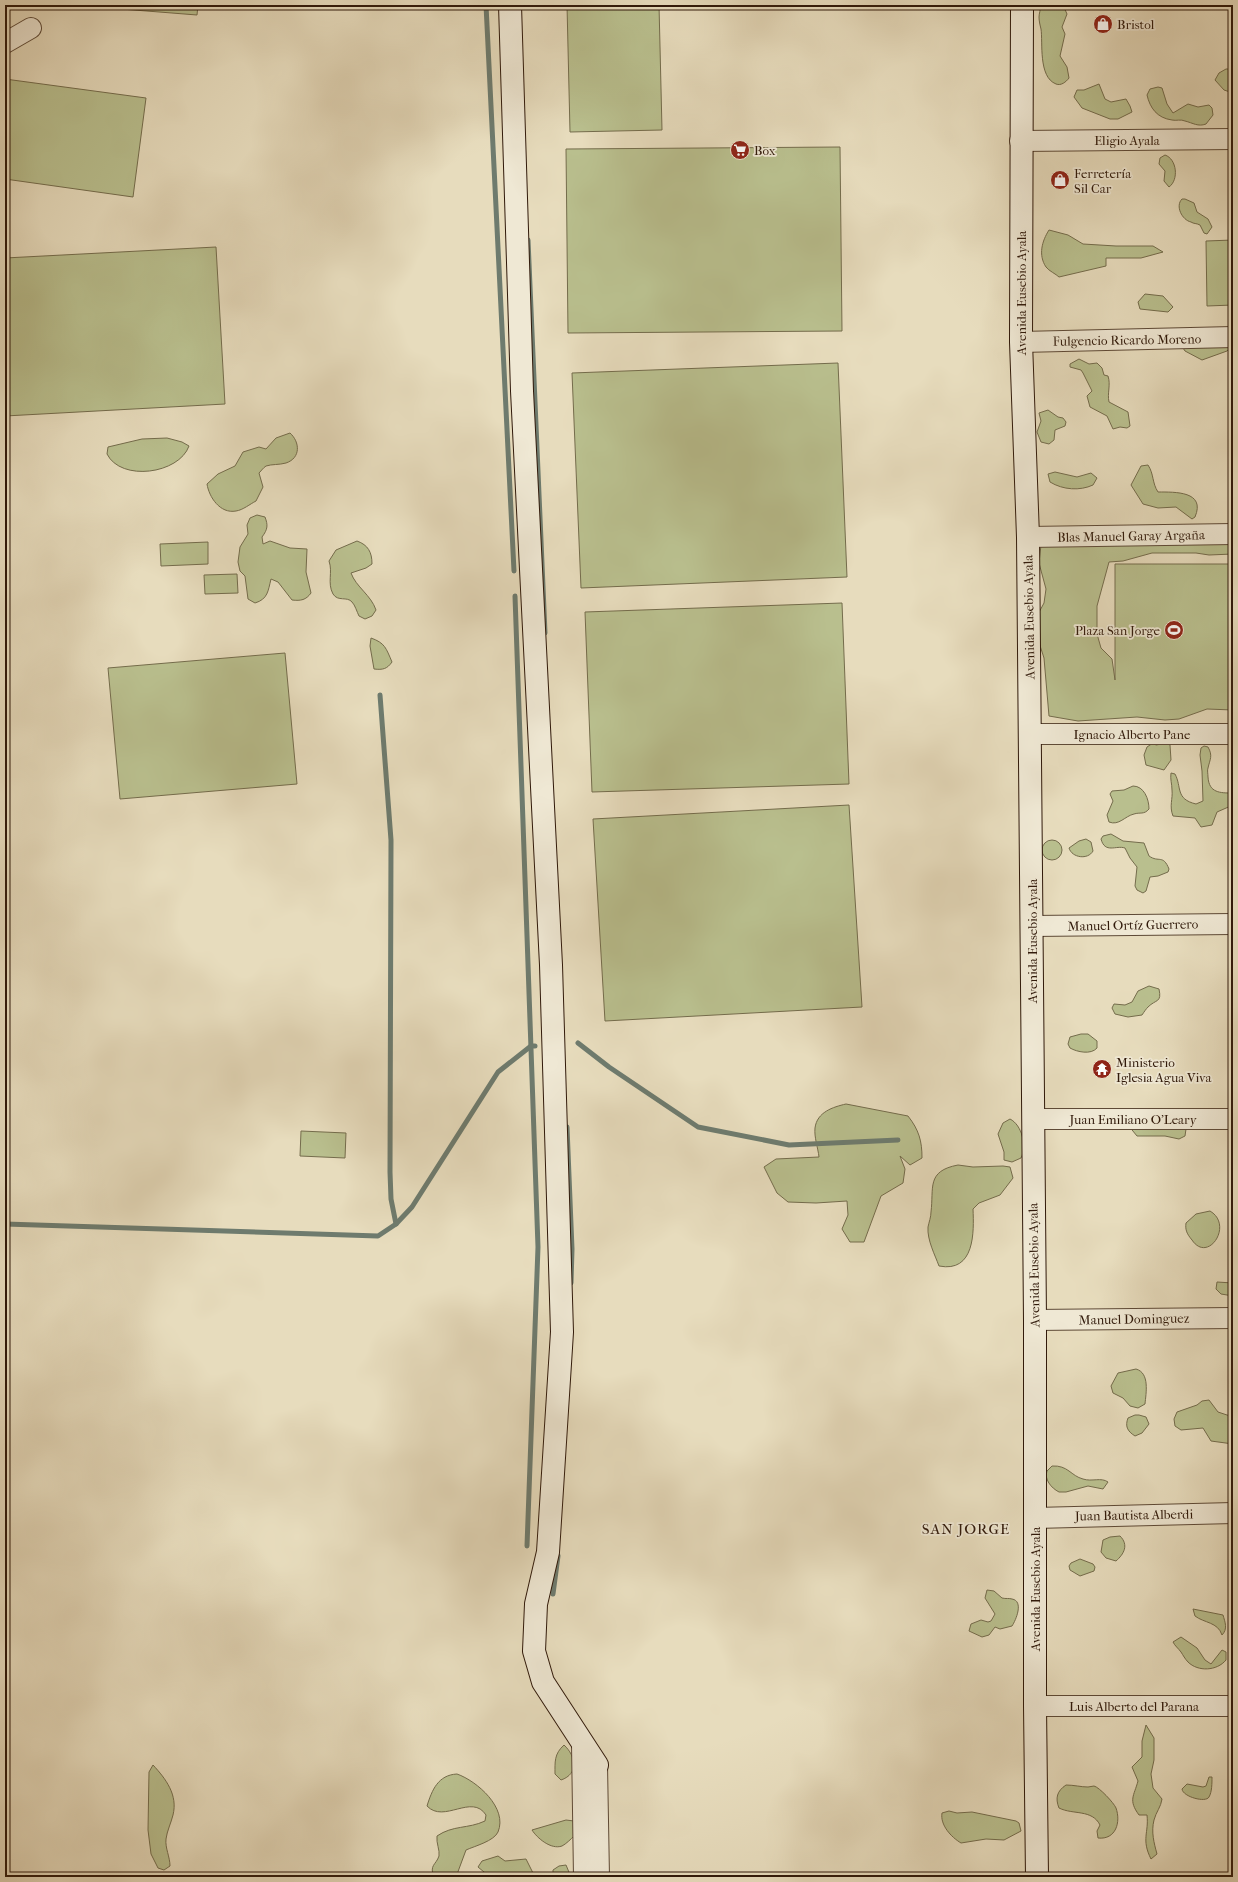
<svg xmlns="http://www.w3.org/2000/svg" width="1238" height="1882" viewBox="0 0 1238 1882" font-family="'IM FELL French Canon',serif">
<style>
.green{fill:#b9bf8e;stroke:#746c4c}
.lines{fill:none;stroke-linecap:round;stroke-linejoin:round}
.stream{stroke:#6e7b6e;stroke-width:5}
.street-casing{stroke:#5e4a37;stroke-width:22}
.secondary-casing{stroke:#30190a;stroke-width:24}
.street{stroke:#efe8d4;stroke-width:20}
.secondary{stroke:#efe8d4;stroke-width:22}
.labels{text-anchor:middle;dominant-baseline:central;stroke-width:3.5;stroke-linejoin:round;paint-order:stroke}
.poi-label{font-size:13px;fill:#30190a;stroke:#efe8d4;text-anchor:start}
.street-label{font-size:13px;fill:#30190a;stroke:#efe8d4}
.quarter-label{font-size:15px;letter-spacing:1px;fill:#30190a;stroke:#efe8d4}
</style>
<rect width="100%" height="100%" fill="#e7dcbd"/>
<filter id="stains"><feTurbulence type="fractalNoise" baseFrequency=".005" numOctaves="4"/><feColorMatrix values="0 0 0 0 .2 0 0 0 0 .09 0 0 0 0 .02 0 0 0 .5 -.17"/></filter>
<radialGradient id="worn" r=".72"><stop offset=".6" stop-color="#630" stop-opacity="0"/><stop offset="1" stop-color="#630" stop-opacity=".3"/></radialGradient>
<!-- green -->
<g class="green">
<polygon points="71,5 198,5 197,15"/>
<polygon points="567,5 659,5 662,130 570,132"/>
<path d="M 1040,5 L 1063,5 L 1067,14 L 1062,27 L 1065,34 L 1060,56 L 1067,67 L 1069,78 C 1066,82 1061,86 1056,84 C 1038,77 1043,42 1041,29 C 1040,25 1039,21 1039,17 C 1039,13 1041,10 1040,5 Z"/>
<polygon points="1226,69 1229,69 1233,73 1233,93 1224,90 1215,80 1219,73"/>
<polygon points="5,79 146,98 133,197 5,179"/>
<polygon points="1099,84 1105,99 1111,102 1126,99 1130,106 1132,112 1118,119 1110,119 1082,108 1074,97 1077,90 1084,90"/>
<path d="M 1158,87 L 1162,88 L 1167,104 L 1173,113 L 1188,104 L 1198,107 L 1209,105 L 1212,108 L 1213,115 L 1206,124 C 1198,127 1193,123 1185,121 C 1181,119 1176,121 1172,120 C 1157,118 1150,108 1147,95 L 1150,89 Z"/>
<polygon points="840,147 842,331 568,333 566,149"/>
<path d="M 1165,155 C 1177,159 1179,180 1169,187 L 1164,181 L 1165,171 L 1159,164 L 1160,158 Z"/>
<path d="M 1185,199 L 1194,203 L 1197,212 L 1208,219 L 1212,227 L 1207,234 L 1204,233 L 1200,225 C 1196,223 1194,224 1191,222 C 1182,220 1175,206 1182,199 Z"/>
<path d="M 1049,230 L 1068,235 L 1083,244 L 1116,246 L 1153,246 L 1163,252 L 1141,258 L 1106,258 L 1106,266 L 1059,277 C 1056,274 1049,271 1046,267 C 1038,255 1042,241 1049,230 Z"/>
<polygon points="1233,240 1233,305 1207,306 1206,241"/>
<polygon points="216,247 225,404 5,416 5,258"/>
<polygon points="1145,294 1163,296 1173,307 1168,312 1140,309 1138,302"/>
<polygon points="1230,345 1229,349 1227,351 1202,360 1185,351 1183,348"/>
<path d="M 1079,359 L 1089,364 L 1097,363 L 1102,368 L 1104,375 L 1108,376 C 1111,385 1107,393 1109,402 L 1128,412 L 1130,426 L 1127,428 L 1120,427 L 1113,429 L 1107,416 L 1090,407 L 1087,396 L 1092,391 L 1083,373 L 1081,370 L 1070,367 L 1070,364 Z"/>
<polygon points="838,363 847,577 581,588 572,373"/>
<polygon points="1048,410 1058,417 1063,418 1066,422 1065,426 1055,430 1054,440 1049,444 1041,442 1037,432 1041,421 1039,413"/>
<path d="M 290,433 C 300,442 301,458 286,463 C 279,465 272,464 266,466 C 263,468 262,470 259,473 L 263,487 L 256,501 C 250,504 243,510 236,511 C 220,514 209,497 207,484 L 218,474 L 235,466 L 243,452 L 259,447 L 266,449 L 276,438 Z"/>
<path d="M 167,438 L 182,442 L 189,446 C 179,474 121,482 107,454 L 108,447 L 142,439 Z"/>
<path d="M 1148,465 C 1154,474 1152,483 1158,492 C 1175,492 1206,491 1195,517 L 1192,519 L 1176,507 L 1158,508 L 1143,504 L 1131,485 L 1141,466 Z"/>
<path d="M 1055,472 L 1077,477 L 1091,473 L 1097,478 L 1093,485 C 1080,491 1063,490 1050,482 L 1048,474 Z"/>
<path d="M 257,515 L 265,517 C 268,525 268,529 262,537 L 263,544 L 270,541 L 290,548 L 307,549 L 306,572 L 311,593 C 306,600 301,601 292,600 L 278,582 L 271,579 C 268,591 268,599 255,603 L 248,599 L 245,576 L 240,571 L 238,562 L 240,547 L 248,534 L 247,525 L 250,518 Z"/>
<polygon points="1042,536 1233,539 1233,554 1209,555 1196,553 1152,553 1123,561 1109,562 1097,606 1097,634 1101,648 1112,659 1115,680 1115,564 1233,564 1233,697 1231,697 1233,699 1233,710 1207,709 1179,719 1165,720 1137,717 1078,721 1049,716 1044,658 1035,630 1037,616 1044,603 1046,589 1039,563"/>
<path d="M 357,541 C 368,545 372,552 372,564 L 366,568 L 351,573 C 356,587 371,595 376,610 L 372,616 L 365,619 L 359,616 C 357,612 355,605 352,602 C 347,596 338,602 333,594 C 327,583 333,572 329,561 L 336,550 Z"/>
<polygon points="208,542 208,564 161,566 160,544"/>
<polygon points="237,574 238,593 205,594 204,575"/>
<polygon points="842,603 849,784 592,792 585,612"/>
<path d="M 371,638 C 385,643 386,648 392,662 C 387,669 383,670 374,669 L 370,646 Z"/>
<polygon points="285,653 297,784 120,799 108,668"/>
<polygon points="1153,743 1156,745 1167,743 1170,745 1171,760 1164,770 1146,765 1144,755 1147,747"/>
<path d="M 1204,746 L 1208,747 C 1213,756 1210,759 1208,768 C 1207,770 1208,774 1208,777 C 1209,793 1220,793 1233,793 L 1233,805 L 1217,812 L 1212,825 L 1201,827 L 1195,818 L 1173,816 C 1169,806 1173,799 1172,790 C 1172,784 1170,779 1171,773 L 1175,774 C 1182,787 1175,799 1196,804 L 1203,801 L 1202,771 L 1200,755 L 1201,748 Z"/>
<path d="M 1133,786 C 1144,786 1149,799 1149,809 C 1144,815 1140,812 1134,814 C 1125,816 1119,826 1109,822 L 1107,815 L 1113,801 L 1110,794 L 1112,791 L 1124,790 Z"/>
<polygon points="849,805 862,1007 605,1021 593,819"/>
<path d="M 1111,834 L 1123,841 L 1144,843 L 1149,856 C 1159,863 1163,854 1169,869 L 1168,872 L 1158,876 L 1150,877 L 1146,891 L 1143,893 L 1137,890 L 1135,886 L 1137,867 L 1130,858 L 1125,848 C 1116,845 1105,854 1101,839 L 1103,836 Z"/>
<path d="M 1086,839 L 1091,842 L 1093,851 C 1088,860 1072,858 1069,848 L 1079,841 Z"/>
<circle cx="1052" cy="850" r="10"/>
<path d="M 1149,986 L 1159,989 C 1162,1003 1156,999 1148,1007 C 1146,1009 1144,1012 1142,1015 L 1128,1017 L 1115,1014 L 1112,1008 L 1114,1004 L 1125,1005 L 1132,1002 L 1138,991 Z"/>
<path d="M 1081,1034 L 1088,1034 L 1097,1041 L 1097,1048 C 1091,1055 1077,1052 1070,1048 L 1068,1044 L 1070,1037 Z"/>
<path d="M 846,1104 L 908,1116 C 919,1130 922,1141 922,1158 L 910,1165 L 900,1156 L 905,1169 L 903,1183 L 881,1196 L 864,1242 L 850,1242 L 842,1229 L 848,1215 L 847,1201 L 816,1203 L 788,1202 L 777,1193 L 764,1167 L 776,1159 L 819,1157 C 818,1148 814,1137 815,1128 C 817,1112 833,1107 846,1104 Z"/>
<path d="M 1010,1119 C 1022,1125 1027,1146 1021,1158 L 1012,1162 L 1004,1160 L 1004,1152 L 998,1134 L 1003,1123 Z"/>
<polygon points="1183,1122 1186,1129 1185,1136 1179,1139 1165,1136 1137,1136 1128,1125"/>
<polygon points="301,1131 346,1133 345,1158 300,1156"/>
<path d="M 958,1165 L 973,1167 L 1003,1166 L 1010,1167 L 1013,1178 L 1000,1195 L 979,1203 L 973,1209 C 974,1232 975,1273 939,1266 C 935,1255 927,1240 928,1227 C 929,1222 931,1217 931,1212 C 934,1188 926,1171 958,1165 Z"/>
<path d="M 1210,1211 C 1234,1225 1208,1264 1192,1240 C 1187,1234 1185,1230 1186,1223 L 1196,1214 Z"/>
<polygon points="1217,1282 1233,1283 1233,1296 1221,1294 1216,1289"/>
<path d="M 1136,1369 C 1150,1373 1146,1393 1145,1404 L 1138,1408 L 1130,1406 L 1123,1398 L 1113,1393 L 1111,1386 L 1118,1373 Z"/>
<polygon points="1209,1400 1218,1412 1233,1417 1233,1444 1211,1441 1203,1428 1181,1430 1175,1426 1174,1419 1177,1412 1197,1405 1202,1401"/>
<path d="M 1135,1415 L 1139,1415 L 1146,1417 L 1149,1424 L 1142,1433 L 1135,1436 C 1127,1431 1125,1426 1128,1418 Z"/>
<path d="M 1052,1466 C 1068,1465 1071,1476 1083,1479 C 1092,1482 1101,1477 1108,1482 L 1103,1489 L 1088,1486 L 1066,1492 L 1059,1492 C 1051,1488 1044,1479 1047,1471 Z"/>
<path d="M 1120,1536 C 1129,1545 1124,1554 1116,1561 L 1106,1558 L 1101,1552 L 1103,1540 L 1110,1537 Z"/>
<polygon points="1080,1559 1093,1564 1095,1567 1094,1571 1080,1576 1070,1570 1069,1566 1071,1563"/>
<path d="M 987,1590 L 994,1591 L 1002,1598 C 1006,1599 1009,1598 1012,1599 C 1024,1601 1016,1620 1012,1626 L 1000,1629 L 995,1627 L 989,1635 L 982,1637 L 969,1631 L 971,1624 L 981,1620 L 988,1622 L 991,1621 L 995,1614 L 985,1598 Z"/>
<path d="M 1193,1609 L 1223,1615 C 1225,1622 1228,1629 1222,1635 C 1218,1622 1204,1623 1195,1616 Z"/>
<path d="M 1181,1637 L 1197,1648 L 1205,1660 L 1211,1664 L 1222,1650 L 1226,1652 L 1226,1660 C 1217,1671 1198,1672 1188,1662 C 1185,1659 1183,1655 1181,1652 C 1178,1648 1175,1646 1173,1642 Z"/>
<path d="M 1146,1725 L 1154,1738 L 1154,1760 L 1151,1774 L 1153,1788 L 1162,1799 C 1161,1807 1156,1812 1154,1820 C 1151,1832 1154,1843 1157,1854 L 1151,1859 C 1141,1839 1149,1833 1147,1815 L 1139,1815 C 1128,1800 1134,1796 1138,1781 L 1132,1767 L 1142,1757 L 1142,1741 Z"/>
<path d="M 564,1745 C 576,1756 579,1774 561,1780 L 555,1774 C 555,1762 554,1754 564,1745 Z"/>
<path d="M 153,1765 C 166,1779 178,1795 173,1815 C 171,1823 167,1831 166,1839 C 165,1848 170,1857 170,1866 L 164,1870 L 158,1868 L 151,1854 L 148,1830 L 149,1772 Z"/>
<path d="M 457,1774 C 477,1781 508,1808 498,1832 C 494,1841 475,1846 466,1850 L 456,1877 L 434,1877 C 429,1865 436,1865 439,1856 C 440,1850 436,1843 437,1836 C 453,1825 468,1829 485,1821 L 486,1815 C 472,1793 444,1824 427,1806 C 432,1790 438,1775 457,1774 Z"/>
<path d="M 1209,1777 L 1212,1777 C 1212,1783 1212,1792 1209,1797 C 1206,1803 1183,1797 1182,1789 L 1187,1784 L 1203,1787 L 1206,1786 Z"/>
<path d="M 1066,1785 C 1074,1785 1081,1787 1088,1787 C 1090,1787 1092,1786 1094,1786 C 1099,1787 1114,1803 1116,1808 C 1121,1822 1116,1840 1098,1838 L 1097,1831 L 1100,1825 C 1092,1809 1073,1815 1059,1808 C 1055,1798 1057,1791 1066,1785 Z"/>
<path d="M 949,1811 L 957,1813 L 972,1812 L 1016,1821 L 1019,1823 L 1021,1831 L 1004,1840 L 986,1839 L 961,1843 C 951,1837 940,1825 942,1813 Z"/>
<path d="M 566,1820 L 574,1821 L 574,1836 C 571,1839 566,1844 562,1846 C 551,1850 537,1838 532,1830 Z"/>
<polygon points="498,1856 505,1861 526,1859 535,1877 490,1877 478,1867 482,1861"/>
<polygon points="566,1865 571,1877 553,1877 553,1870 559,1866"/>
</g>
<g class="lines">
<!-- stream -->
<g class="stream">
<polyline points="486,5 514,571"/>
<polyline points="528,240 545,633"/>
<polyline points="515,596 538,1247 527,1546"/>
<polyline points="380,695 391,840 390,1172 391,1199 396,1224"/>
<polyline points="578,1043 609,1067 698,1127 789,1145 898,1140"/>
<polyline points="567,1127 572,1249 571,1283"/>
<polyline points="5,1224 378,1236 396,1224 412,1207 498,1072 531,1046 535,1046"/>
<polyline points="553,1594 558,1556"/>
</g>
<defs>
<g id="street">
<polyline points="5,43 31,28"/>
<polyline points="1020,141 1233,139"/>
<polyline points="1021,342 1233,337"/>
<polyline points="1028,537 1233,534"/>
<polyline points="1031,734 1233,734"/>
<polyline points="1032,926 1233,924"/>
<polyline points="1033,1119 1233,1119"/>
<polyline points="1035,1320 1233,1318"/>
<polyline points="1035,1518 1233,1513"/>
<polyline points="1035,1706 1233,1706"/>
<polyline points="582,1744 584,1877"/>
<polyline points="597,1765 599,1877"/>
</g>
<g id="secondary">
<polyline points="510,5 522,391 551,965 562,1332 548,1552 536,1604 534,1651 543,1682 597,1765"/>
<polyline points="1022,5 1021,342 1028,537 1035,1320 1035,1706 1037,1877"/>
</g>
</defs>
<!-- street casing -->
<use href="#street" class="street-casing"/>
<!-- secondary casing -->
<use href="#secondary" class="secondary-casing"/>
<!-- street -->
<use href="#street" class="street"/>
<!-- secondary -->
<use href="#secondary" class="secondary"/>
</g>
<!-- icons -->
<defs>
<symbol id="shop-disc" viewBox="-11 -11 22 22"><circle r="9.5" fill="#8f2418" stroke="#efe8d4"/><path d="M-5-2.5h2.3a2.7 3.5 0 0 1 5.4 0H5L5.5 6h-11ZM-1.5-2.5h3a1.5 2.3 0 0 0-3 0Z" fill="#fff"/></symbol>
<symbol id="supermarket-disc" viewBox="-11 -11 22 22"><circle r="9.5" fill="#8f2418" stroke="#efe8d4"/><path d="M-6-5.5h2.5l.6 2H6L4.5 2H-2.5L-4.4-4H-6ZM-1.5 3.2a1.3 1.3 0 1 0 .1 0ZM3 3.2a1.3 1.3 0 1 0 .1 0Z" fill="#fff"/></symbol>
<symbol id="stadium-disc" viewBox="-11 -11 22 22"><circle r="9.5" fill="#8f2418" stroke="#efe8d4"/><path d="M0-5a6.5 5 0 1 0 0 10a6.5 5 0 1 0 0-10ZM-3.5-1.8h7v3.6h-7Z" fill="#fff"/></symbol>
<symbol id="temple-disc" viewBox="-11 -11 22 22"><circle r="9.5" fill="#8f2418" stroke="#efe8d4"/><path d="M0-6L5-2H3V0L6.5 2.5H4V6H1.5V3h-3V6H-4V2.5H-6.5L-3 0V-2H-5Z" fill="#fff"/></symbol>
</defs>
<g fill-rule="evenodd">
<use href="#shop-disc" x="1092" y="13" width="22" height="22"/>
<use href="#supermarket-disc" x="729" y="139" width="22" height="22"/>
<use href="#shop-disc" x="1049" y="169" width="22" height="22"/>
<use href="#stadium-disc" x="1163" y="619" width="22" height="22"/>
<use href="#temple-disc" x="1091" y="1058" width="22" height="22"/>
</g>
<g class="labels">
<!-- poi labels -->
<g class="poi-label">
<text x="1117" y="24">Bristol</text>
<text x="754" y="150">Box</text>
<text x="1074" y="173">Ferretería<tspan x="1074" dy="15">Sil Car</tspan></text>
<text x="1160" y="630" text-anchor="end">Plaza San Jorge</text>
<text x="1116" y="1062">Ministerio<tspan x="1116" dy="15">Iglesia Agua Viva</tspan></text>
</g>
<!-- street labels -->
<g class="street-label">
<text x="1127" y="140">Eligio Ayala</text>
<text transform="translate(1021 293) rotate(-90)">Avenida Eusebio Ayala</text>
<text transform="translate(1127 340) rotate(-1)">Fulgencio Ricardo Moreno</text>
<text transform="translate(1131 536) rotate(-1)">Blas Manuel Garay Argaña</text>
<text transform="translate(1029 617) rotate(-91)">Avenida Eusebio Ayala</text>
<text x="1132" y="734">Ignacio Alberto Pane</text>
<text transform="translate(1133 925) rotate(-1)">Manuel Ortíz Guerrero</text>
<text transform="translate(1032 941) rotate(-90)">Avenida Eusebio Ayala</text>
<text x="1133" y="1119">Juan Emiliano O'Leary</text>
<text transform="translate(1034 1265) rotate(-91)">Avenida Eusebio Ayala</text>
<text transform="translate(1134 1319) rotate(-1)">Manuel Dominguez</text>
<text transform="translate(1134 1515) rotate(-1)">Juan Bautista Alberdi</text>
<text transform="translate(1035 1589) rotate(-90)">Avenida Eusebio Ayala</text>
<text x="1134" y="1706">Luis Alberto del Parana</text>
</g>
<!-- quarter labels -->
<g class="quarter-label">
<text x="966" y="1529">SAN JORGE</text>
</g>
</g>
<!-- margin -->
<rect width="1238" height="1882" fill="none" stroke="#e7dcbd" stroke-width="20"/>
<rect x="6" y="6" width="1226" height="1870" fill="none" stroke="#30190a" stroke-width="2"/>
<rect x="10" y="10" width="1218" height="1862" fill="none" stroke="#30190a"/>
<rect width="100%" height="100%" filter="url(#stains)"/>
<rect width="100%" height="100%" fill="url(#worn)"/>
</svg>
